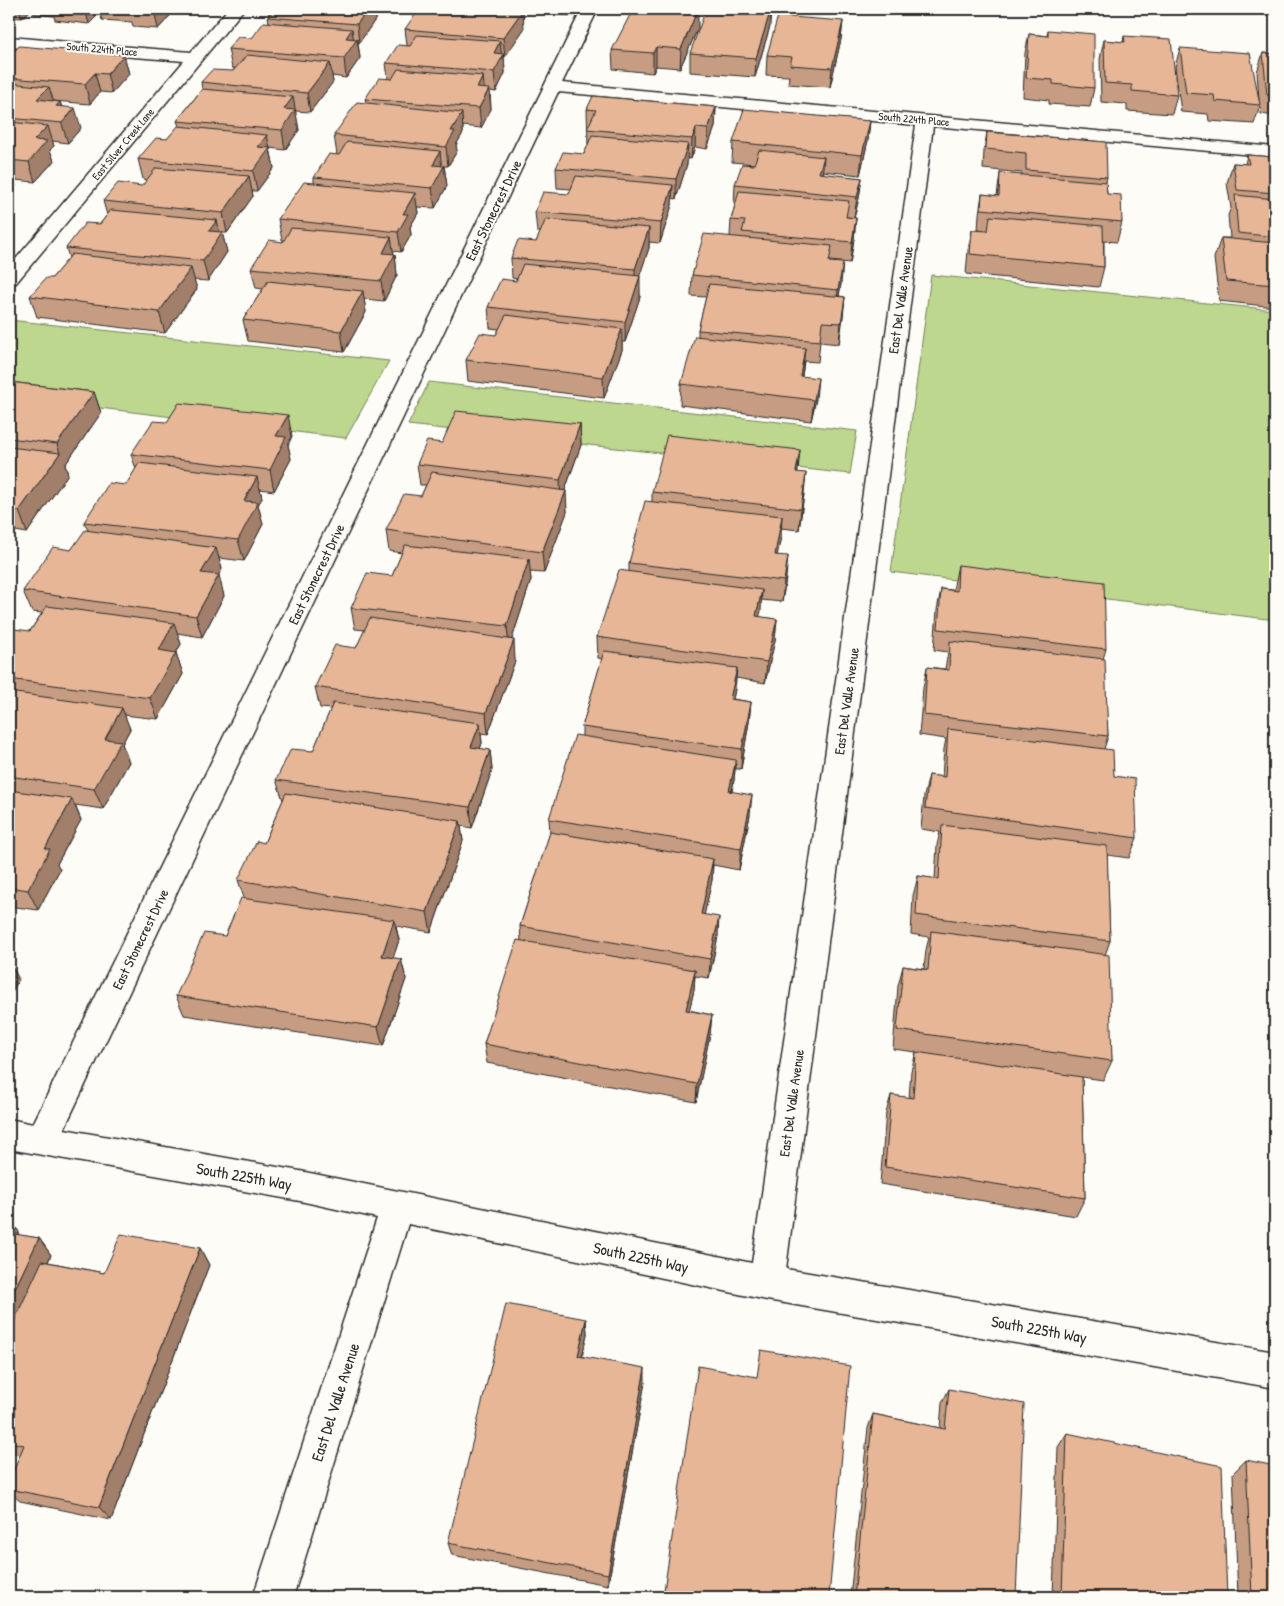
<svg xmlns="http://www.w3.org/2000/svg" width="1284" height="1606" viewBox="0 0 1284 1606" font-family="'Patrick Hand',sans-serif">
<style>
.green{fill:#bdd78e;stroke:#74815c}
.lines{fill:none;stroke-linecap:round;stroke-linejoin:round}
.minor-casing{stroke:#2b2b2b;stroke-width:3}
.minor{fill:#fdfcf7;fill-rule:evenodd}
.wall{fill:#c69d82;stroke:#2b2b2b}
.shaded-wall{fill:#a17f6a;stroke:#2b2b2b}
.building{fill:#e6b697;stroke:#2b2b2b}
.labels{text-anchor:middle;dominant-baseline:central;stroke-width:4;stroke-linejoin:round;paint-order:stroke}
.far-street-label{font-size:11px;fill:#2b2b2b;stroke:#fdfcf7}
.street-label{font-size:14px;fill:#2b2b2b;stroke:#fdfcf7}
.near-street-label{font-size:16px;fill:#2b2b2b;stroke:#fdfcf7}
</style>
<rect width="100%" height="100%" fill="#fdfcf7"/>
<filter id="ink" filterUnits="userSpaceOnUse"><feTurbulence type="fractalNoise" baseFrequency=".02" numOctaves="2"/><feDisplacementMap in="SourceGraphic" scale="10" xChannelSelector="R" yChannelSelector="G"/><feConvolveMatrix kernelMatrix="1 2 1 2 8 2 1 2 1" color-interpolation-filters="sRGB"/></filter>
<g filter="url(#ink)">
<!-- green -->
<g class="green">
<polygon points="931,275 1275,310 1275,620 891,572"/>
<polygon points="9,320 389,361 346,438 9,397"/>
<polygon points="429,382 857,431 850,474 408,425"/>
</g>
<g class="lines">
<defs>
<g id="minor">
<polygon points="228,9 244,9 16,283 9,285 9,267 184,61 9,47 9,37 191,52"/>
<path d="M 551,9 L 598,9 L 562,83 L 1275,147 L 1275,157 L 933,126 L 786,1269 L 1275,1352 L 1275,1388 L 767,1300 L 408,1224 L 293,1597 L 253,1597 L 377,1218 L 300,1201 L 9,1149 L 9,1119 L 33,1124 L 579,15 L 559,14 ZM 558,92 L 916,125 L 752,1263 L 300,1171 L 64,1129 Z"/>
</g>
</defs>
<!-- minor casing -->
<use href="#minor" class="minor-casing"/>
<!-- minor -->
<use href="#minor" class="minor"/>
</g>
<!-- wall -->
<g class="wall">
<polygon points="9,9 32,9 22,18 9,17"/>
<polygon points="32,9 176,9 158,29 133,27 132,22 102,20 100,13 89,24 55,20 54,16 34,14"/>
<polygon points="268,9 376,9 377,17 359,43 358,43 360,58 346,78 332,76 333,82 310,112 295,111 299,130 285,150 270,148 274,168 257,191 252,191 253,196 227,233 222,233 227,252 208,281 194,280 197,289 165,333 37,317 30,296 52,278 69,258 66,248 100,224 107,215 103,201 142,186 147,180 143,179 138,159 167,139 179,126 177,121 202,89 201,82 233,71 235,68 232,68 228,49 252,38 269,22 268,17 269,15"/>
<polygon points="843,21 841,39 830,87 788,84 789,76 766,75 767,55"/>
<polygon points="770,26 755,77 690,72 690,53"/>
<polygon points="698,28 680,68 656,66 653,73 613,69 612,50"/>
<polygon points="405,29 524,29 504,57 505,73 496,92 490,91 491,109 481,128 463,126 463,133 456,145 457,151 448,166 444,166 447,186 435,208 417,207 418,213 410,227 411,235 401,252 393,251 393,254 395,254 397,275 384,301 364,299 366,312 344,352 248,341 243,320 263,289 256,288 251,268 283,242 284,240 282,240 278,219 314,183 314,177 337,155 334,135 366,103 365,99 388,79 386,63 407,45"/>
<polygon points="1048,30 1094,88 1090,107 1049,104 1049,100 1023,97 1025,53 1029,34 1047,36"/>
<polygon points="1124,36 1177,95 1172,114 1127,111 1127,104 1101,102 1100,59 1104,40 1123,42"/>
<polygon points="1180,48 1259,100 1257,72 1263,53 1275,54 1275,116 1261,114 1260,106 1254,124 1209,121 1208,114 1181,112 1175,67"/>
<polygon points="124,55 129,74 112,93 100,92 90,104 53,101 60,102 62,107 81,128 68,143 52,141 54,146 50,150 54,161 35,182 15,180 16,186 11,192 14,202 9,208 9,57"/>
<polygon points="716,107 715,127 707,149 695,147 691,159 687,158 687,164 676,199 672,198 672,205 660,243 649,242 649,248 639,276 640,297 625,342 622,342 622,350 604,398 468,381 466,360 496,335 499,329 490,328 488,307 516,281 517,279 512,278 511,258 536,242 541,232 537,232 535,212 569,194 571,189 557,188 556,168 584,154 588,146 587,109"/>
<polygon points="870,121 868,140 860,175 822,171 822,174 862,178 859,198 854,218 848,217 848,218 856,218 854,239 850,263 830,261 841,284 839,296 845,297 839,344 820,342 818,362 804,361 802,376 816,399 811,421 680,405 681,384 698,336 698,330 706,297 691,296 692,275 730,236 731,220 735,205 734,204 735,184 755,164 732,162 733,142"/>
<polygon points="987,132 1107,177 1106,182 1107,194 1122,222 1117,242 1104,241 1104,267 1099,287 966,274 968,250 972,230 987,231 987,230 978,230 979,214 982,194 997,196 1000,173 1022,175 1022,173 983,169 984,151"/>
<polygon points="1247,155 1275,157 1275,307 1219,301 1214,258 1221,238 1230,238 1228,215 1231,208 1227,183 1233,163 1245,164"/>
<polygon points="9,382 94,392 101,413 65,465 68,474 27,533 9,530"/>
<polygon points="580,424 581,445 565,490 567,512 544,573 530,572 531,580 512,639 515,661 488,734 481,733 482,743 480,749 490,750 492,770 472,828 461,826 463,841 431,932 396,926 399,940 393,958 401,959 406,979 383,1046 184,1015 176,996 225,936 244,898 238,880 264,843 283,800 276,780 313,751 331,709 320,708 315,687 356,648 365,630 355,629 351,608 392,576 402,553 389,551 386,530 421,496 426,485 420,485 417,464 442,443"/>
<polygon points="292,436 288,445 291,459 274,491 260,489 262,498 258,505 263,524 244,561 219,558 222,569 218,575 224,596 202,637 177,633 181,644 176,653 183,674 158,719 124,715 130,729 122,744 129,762 103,809 75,805 81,820 57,864 60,869 38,910 9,906 9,637 30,631 42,613 32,612 23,591 71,550 88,530 84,522 126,485 136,469 131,454"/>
<polygon points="797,472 804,494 799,530 781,528 777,555 786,578 782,602 761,600 759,617 777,619 775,640 765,683 736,678 735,689 733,699 751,702 749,722 741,769 735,769 734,780 732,792 750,815 739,870 713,865 712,880 704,914 718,936 709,978 695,976 694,990 689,1010 712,1015 710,1034 696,1102 487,1063 484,1044 521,941 520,926 550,833 549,819 582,736 582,727 602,659 598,658 597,637 629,571 629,563 652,501 652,492"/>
<polygon points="958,565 1106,649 1103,659 1108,736 1104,749 1137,838 1129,858 1107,855 1110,941 1105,955 1112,1061 1103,1080 1082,1077 1085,1198 1076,1216 880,1184 886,1113 891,1095 909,1098 911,1071 916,1052 893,1049 898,986 903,966 924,969 926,950 929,937 911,934 913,896 918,876 935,879 937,845 940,832 921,829 924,796 929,775 942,777 944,749 946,739 919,735 923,688 927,667 945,669 948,652 934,650 937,610 941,589 953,590"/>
<polygon points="1275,616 1275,668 1272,625"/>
<polygon points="1275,877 1275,964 1268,892"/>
<polygon points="9,1218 19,1232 18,1235 39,1238 51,1255 48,1262 104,1273 200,1248 209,1265 111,1520 20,1501 9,1491 9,1482 20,1455 9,1453"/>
<polygon points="586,1319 587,1334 582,1356 645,1382 608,1585 452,1555 448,1543"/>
<polygon points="949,1389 1016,1597 850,1597 868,1428 873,1414 940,1428 942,1403"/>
<polygon points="1067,1433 1227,1597 1053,1597 1058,1447"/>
<polygon points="1246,1460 1275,1597 1238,1597 1233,1473"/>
</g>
<!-- shaded-wall -->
<g class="shaded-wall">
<polygon points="19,9 32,9 22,18"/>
<polygon points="85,9 99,9 100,13 89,24"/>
<polygon points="155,9 176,9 158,29 154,10"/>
<polygon points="368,9 376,9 377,17 359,43 357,24"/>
<polygon points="698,9 698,28 680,68 681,49"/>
<polygon points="771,9 770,26 755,77 756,58"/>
<polygon points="523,10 524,29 505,57 503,38"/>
<polygon points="843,21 841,39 830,87 832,68"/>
<polygon points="352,29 354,43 357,39 360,58 346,78 344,58 346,38"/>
<polygon points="500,41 502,59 504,54 505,73 496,92 494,72 494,53"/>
<polygon points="656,47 656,66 653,73 653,53"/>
<polygon points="124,55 129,74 112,93 107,74"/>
<polygon points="330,63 333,82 310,112 307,93"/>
<polygon points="95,73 100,92 90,104 85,84"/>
<polygon points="483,76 485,95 477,88"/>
<polygon points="49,87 55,106 37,99"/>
<polygon points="489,89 491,109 481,128 479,108"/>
<polygon points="293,97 299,130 285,150 282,130 284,109"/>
<polygon points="60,102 66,119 75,108 81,128 68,143 56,106"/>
<polygon points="716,107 715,127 707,149 708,129"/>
<polygon points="462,113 463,133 456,145 457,151 448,166 446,147 451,131"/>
<polygon points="870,121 868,140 860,175 862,155"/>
<polygon points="48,126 54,146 50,150 54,161 35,182 29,162 34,140"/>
<polygon points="696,128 695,147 691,159 692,139"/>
<polygon points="267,135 274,168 257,191 253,171 258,147"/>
<polygon points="688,144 687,164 676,199 676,179"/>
<polygon points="440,151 442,170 444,166 447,186 435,208 432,188 433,165"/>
<polygon points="824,157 822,177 819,173"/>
<polygon points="10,166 16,186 11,192 14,202 9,208 9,167"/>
<polygon points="249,176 253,196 227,233 223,213"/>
<polygon points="862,178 859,198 854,218 857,197"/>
<polygon points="673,185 672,205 660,243 661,223"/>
<polygon points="415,193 418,213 410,227 411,235 401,252 398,232 403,214"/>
<polygon points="856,218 854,239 850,263 852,242"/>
<polygon points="217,220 220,235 222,232 227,252 208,281 203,261 209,231"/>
<polygon points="649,228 649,248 635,290 635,269"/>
<polygon points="391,237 394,256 395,254 397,275 384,301 381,281 383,253"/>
<polygon points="843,263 841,284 836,311 838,290"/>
<polygon points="191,268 197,289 165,333 159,312"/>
<polygon points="640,276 640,297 625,342 625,322"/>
<polygon points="363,291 366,312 344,352 341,331"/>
<polygon points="845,297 843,318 839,344 841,323"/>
<polygon points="622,329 622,350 604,398 603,377"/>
<polygon points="805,348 803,369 798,397 800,376"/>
<polygon points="818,378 816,399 811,421 814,400"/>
<polygon points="94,392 101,413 65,465 68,474 27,533 19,511 60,453 57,444"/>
<polygon points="288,415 292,436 288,445 291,459 274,491 270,470 276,436"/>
<polygon points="580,424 581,445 561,501 560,480"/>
<polygon points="800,450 798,471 794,493 796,472"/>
<polygon points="806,473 804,494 799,530 801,509"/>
<polygon points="257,477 262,498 258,505 263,524 244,561 238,540 244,501"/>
<polygon points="566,491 567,512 544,573 542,552"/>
<polygon points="782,516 781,537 773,576 775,555"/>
<polygon points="216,548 222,569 208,594 201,573"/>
<polygon points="788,556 786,578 782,602 784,581"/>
<polygon points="529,559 531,580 509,648 507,626"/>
<polygon points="219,575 224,596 202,637 196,616"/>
<polygon points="762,590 761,611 754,637 756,616"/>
<polygon points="777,619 775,640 765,683 767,662"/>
<polygon points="174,623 181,644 176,653 183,674 158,719 150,698 159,650"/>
<polygon points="514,640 515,661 488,734 486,713"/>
<polygon points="737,668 735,689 729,720 730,699"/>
<polygon points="751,702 749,722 741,769 742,749"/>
<polygon points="122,708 130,729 122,744 129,762 103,809 94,789 105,739"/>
<polygon points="480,723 482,743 473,768 471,747"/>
<polygon points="490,750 492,770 472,828 470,807"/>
<polygon points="736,760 734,780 728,812 729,791"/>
<polygon points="752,795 750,815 739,870 741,849"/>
<polygon points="72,799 81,820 57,864 60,869 38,910 28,890 45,849"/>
<polygon points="460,821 463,841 431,932 427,912"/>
<polygon points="713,859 712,880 700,934 701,914"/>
<polygon points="719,917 718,936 709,978 710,959"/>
<polygon points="394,920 399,940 387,976 382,956"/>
<polygon points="401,959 406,979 383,1046 378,1027"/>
<polygon points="9,961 19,979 9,998"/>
<polygon points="695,970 694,990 685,1029 686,1010"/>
<polygon points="712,1015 710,1034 696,1102 697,1084"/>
<polygon points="9,1218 19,1232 12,1248 9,1244"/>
<polygon points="39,1238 51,1255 9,1344 9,1301"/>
<polygon points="200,1248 209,1265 111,1520 99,1507"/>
<polygon points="586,1319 587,1334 579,1371 578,1356"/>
<polygon points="645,1368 645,1382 608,1585 608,1574"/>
</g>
<!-- building -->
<g class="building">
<polygon points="138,9 155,9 154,10"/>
<polygon points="274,9 368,9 357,24 268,17"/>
<polygon points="419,9 505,9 523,10 503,38 405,29"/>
<polygon points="633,9 698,9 681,49 656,47 653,53 612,50"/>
<polygon points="706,9 771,9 756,58 690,53"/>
<polygon points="778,16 843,21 832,68 790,65 792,57 767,55"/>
<polygon points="264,22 352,29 346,38 357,39 344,58 228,49 238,37 252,38"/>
<polygon points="1048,30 1094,34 1094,88 1053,84 1053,80 1026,78 1029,34 1048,36"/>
<polygon points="417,35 500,41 494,53 504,54 494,72 386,63 398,45 410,46"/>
<polygon points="1124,36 1171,39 1177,95 1132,91 1132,85 1105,83 1104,40 1125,42"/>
<polygon points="19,46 124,55 107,74 95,73 85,84 9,78 9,68 10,66 9,66 9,57"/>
<polygon points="1180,48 1250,53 1260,105 1215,101 1214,95 1186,93"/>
<polygon points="1263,53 1275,54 1275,96 1267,95"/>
<polygon points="247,55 330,63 307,93 201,82 212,70 233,71"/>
<polygon points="398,69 483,76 477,88 489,89 479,108 365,99 379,78 392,79"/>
<polygon points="9,83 49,87 37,99 60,102 56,106 75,108 62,123 9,118"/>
<polygon points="202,89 293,97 284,109 295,110 282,130 177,121"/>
<polygon points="593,96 716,107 708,129 696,128 692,139 587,129 596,110 587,109"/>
<polygon points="357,102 462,113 451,131 455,131 446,147 334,135"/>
<polygon points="744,109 870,121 862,155 733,142"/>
<polygon points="9,122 48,126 34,140 47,141 29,162 9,160"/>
<polygon points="178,126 267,135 258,147 270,148 253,171 138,159 156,138 167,139"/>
<polygon points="987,132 1106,142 1107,177 1026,170 1026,153 986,149"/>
<polygon points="592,135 688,144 676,179 556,168 563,152 584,154"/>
<polygon points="347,142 440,151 433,165 444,166 432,188 314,177 329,154 339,155"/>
<polygon points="759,150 824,157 819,173 862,178 857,197 735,184 742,164 754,165"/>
<polygon points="1247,155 1275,157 1275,193 1237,190 1233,163 1249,164"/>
<polygon points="156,168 249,176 223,213 103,201 118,183 142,186"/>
<polygon points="1000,173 1106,182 1107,194 1121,195 1122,222 981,209 982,194 999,196"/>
<polygon points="576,176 673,185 661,223 535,212 543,192 569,194"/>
<polygon points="304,182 415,193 403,214 408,214 398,232 278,219"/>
<polygon points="739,191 849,201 846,217 856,218 852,242 742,232 745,221 731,220"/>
<polygon points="1235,195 1275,199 1275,237 1238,233"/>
<polygon points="111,210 217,220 209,231 222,232 203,261 66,248 85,223 100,224"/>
<polygon points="990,216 1103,226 1104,267 970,254 972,230 988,231"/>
<polygon points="546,219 649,228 635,269 511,258 518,240 536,242"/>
<polygon points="291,228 391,237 383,253 395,254 381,281 251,268 269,240 283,242"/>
<polygon points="704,234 832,246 829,262 843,263 838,290 692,275"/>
<polygon points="1221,238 1275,243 1275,285 1226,281"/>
<polygon points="72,254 191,268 159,312 30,296 46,278 52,278"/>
<polygon points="523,264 640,276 625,322 488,307 501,279 516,281"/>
<polygon points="268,281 363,291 341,331 243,320"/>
<polygon points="709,284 845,297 841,323 822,322 820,341 698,330"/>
<polygon points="506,315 622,329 603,377 466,360 480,333 496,335"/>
<polygon points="695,336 805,348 800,376 818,378 814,400 681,384"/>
<polygon points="9,382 94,392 57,444 9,438"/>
<polygon points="179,403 288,415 276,436 286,437 270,470 131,454 153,421 167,422"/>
<polygon points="456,411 580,424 560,480 417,464 427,441 442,443"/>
<polygon points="667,435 800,450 796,472 806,473 801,509 652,492"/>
<polygon points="9,447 60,453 19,511 9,510"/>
<polygon points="139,463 257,477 244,501 258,502 238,540 84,522 109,483 126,485"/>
<polygon points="432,472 566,491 542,552 386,530 404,494 421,496"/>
<polygon points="645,501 782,516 775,555 788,556 784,581 629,563"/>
<polygon points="85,530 216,548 201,573 219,575 196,616 23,591 53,547 71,550"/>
<polygon points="405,545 529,559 507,626 351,608 367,573 392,576"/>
<polygon points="958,565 1104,582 1106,649 938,629 941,589 957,591"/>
<polygon points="619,570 762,590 756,616 777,619 767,662 597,637"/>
<polygon points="47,606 174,623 159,650 176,653 150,698 9,679 9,637 14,629 30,631"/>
<polygon points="370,618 514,640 486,713 315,687 335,645 356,648"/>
<polygon points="950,641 1105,659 1108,736 924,715 927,667 949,670"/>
<polygon points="604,651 737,668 730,699 751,702 742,749 582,727"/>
<polygon points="9,692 122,708 105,739 121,741 94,789 9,776"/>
<polygon points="333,703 480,723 471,747 490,750 470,807 276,780 291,749 313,751"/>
<polygon points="948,729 1113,750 1114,776 1135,779 1137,838 925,808 929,775 945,777"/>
<polygon points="575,735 736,760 729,791 752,795 741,849 549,819"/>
<polygon points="9,790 72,799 45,849 50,849 28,890 9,887"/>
<polygon points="286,793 460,821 427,912 238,880 257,841 264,843"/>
<polygon points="942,825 1107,846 1110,941 916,915 918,876 939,879"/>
<polygon points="550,832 713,859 701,914 719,917 710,959 520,926"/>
<polygon points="241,898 394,920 382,956 401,959 378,1027 176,996 204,933 225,936"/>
<polygon points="931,931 1109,955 1112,1061 897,1030 903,966 928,970"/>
<polygon points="517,940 695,970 686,1010 712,1015 697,1084 484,1044"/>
<polygon points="916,1052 1082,1077 1085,1198 885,1167 891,1095 913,1098"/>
<polygon points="9,1233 39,1238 9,1301"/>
<polygon points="121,1234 200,1248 99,1507 9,1489 9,1482 24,1445 9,1442 9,1332 42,1261 104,1273"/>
<polygon points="506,1304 586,1319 578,1356 645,1368 608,1574 448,1543"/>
<polygon points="761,1350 850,1366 829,1597 663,1597 698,1366 757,1377"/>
<polygon points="949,1389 1024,1404 1016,1597 854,1597 873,1414 945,1429"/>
<polygon points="1067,1433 1222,1466 1227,1597 1062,1597"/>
<polygon points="1246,1460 1275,1466 1275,1597 1252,1597"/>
</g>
</g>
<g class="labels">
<!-- far-street labels -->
<g class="far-street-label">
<text transform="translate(102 49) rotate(5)">South 224th Place</text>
<text transform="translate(914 119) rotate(5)">South 224th Place</text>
<text transform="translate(123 144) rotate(-50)">East Silver Creek Lane</text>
</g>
<!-- street labels -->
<g class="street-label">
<text transform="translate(493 210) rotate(-64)">East Stonecrest Drive</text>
<text transform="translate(900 300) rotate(-82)">East Del Valle Avenue</text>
<text transform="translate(316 574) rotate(-64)">East Stonecrest Drive</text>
<text transform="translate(846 701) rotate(-82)">East Del Valle Avenue</text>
<text transform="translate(140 939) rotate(-64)">East Stonecrest Drive</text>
<text transform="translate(791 1103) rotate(-82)">East Del Valle Avenue</text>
</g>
<!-- near-street labels -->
<g class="near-street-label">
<text transform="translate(244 1176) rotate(10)">South 225th Way</text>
<text transform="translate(641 1257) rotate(12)">South 225th Way</text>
<text transform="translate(1039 1329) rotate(10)">South 225th Way</text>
<text transform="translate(335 1402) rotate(-72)">East Del Valle Avenue</text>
</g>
</g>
<!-- margin -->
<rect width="1284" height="1606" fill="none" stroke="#fdfcf7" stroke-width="30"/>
<rect x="15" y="15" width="1254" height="1576" fill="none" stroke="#2b2b2b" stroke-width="2" filter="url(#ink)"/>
</svg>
